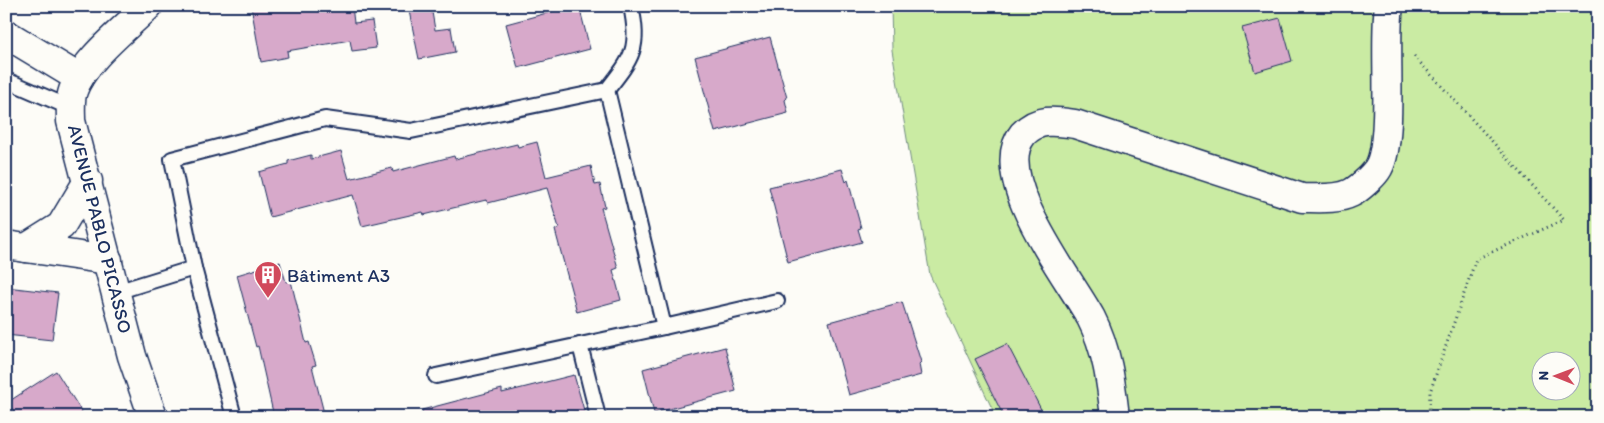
<svg xmlns="http://www.w3.org/2000/svg" width="1604" height="423" viewBox="0 0 1604 423" font-family="Itim,sans-serif">
<style>
.green{fill:#caeba3;stroke:#728d80;fill-rule:evenodd}
.building{fill:#d7a9ca;stroke:#1b2f5e}
.lines{fill:none;stroke-linecap:round;stroke-linejoin:round}
.lane-casing{stroke:#1b2f5e;stroke-width:18}
.street-casing{stroke:#1b2f5e;stroke-width:31}
.secondary-casing{stroke:#1b2f5e;stroke-width:31}
.path{stroke:#1b2f5e;stroke-width:3;stroke-dasharray:1 4;stroke-linecap:butt}
.lane{stroke:#fdfcf7;stroke-width:14}
.street{stroke:#fdfcf7;stroke-width:28}
.secondary{stroke:#fdfcf7;stroke-width:28}
.labels{text-anchor:middle;dominant-baseline:central;stroke-width:5;stroke-linejoin:round;paint-order:stroke}
.street-label{font-size:19px;fill:#1b2f5e;stroke:#fdfcf7}
.poi-label{font-size:19px;fill:#1b2f5e;stroke:#fdfcf7;text-anchor:start}
</style>
<rect width="100%" height="100%" fill="#fdfcf7"/>
<filter id="ink" filterUnits="userSpaceOnUse"><feTurbulence type="fractalNoise" baseFrequency=".02" numOctaves="2"/><feDisplacementMap in="SourceGraphic" scale="10" xChannelSelector="R" yChannelSelector="G"/><feConvolveMatrix kernelMatrix="1 2 1 2 8 2 1 2 1" color-interpolation-filters="sRGB"/></filter>
<g filter="url(#ink)">
<!-- green -->
<path class="green" d="M 891,6 L 1598,6 L 1598,417 L 996,417 L 930,275 L 892,50 ZM 1542,360 L 1572,360 L 1572,390 L 1542,390 Z"/>
<!-- building -->
<g class="building">
<polygon points="251,6 352,6 354,23 372,21 376,48 352,51 350,40 287,51 288,57 261,62"/>
<polygon points="408,6 431,6 435,30 451,28 455,52 419,59"/>
<polygon points="573,6 579,6 590,49 518,68 506,24"/>
<polygon points="1280,18 1292,61 1255,72 1242,28"/>
<polygon points="770,37 787,98 785,100 788,113 715,132 695,57"/>
<polygon points="537,142 546,177 591,166 595,185 600,184 605,207 601,208 618,268 613,270 621,300 577,312 555,230 559,228 547,188 488,203 486,200 424,215 423,212 362,226 353,195 270,217 259,172 288,164 288,161 311,155 311,159 341,151 349,179 392,168 393,172 454,156 455,159 517,144 518,147"/>
<polygon points="842,169 846,182 848,180 861,228 858,229 862,242 788,262 769,187"/>
<polygon points="280,262 286,282 291,281 306,343 309,342 316,365 312,366 325,417 274,417 258,346 256,347 237,275"/>
<polygon points="6,287 58,293 52,340 6,335"/>
<polygon points="902,302 921,362 919,364 921,375 849,395 829,322"/>
<polygon points="1007,344 1045,417 1004,417 975,359"/>
<polygon points="725,347 736,391 654,413 643,369"/>
<polygon points="56,371 85,417 18,417 8,402"/>
<polygon points="574,375 586,417 423,417 422,410 502,389 502,393"/>
</g>
<g class="lines">
<defs>
<g id="lane">
<polyline points="6,80 71,108"/>
<path d="M 607,90 C 633,57 640,48 631,6"/>
<polyline points="194,268 234,417"/>
<polyline points="116,292 194,268 172,159 325,119 411,131 607,90 664,327 777,301"/>
<polyline points="580,345 598,417"/>
<polyline points="436,376 664,327"/>
</g>
<g id="street">
<polyline points="6,34 79,78"/>
<polyline points="6,245 26,248 61,226 88,181"/>
<polyline points="26,248 108,260"/>
</g>
<g id="secondary">
<path d="M 148,6 C 126,28 80,63 72,94 C 70,103 71,112 71,121 L 132,356 L 153,417"/>
<path d="M 1115,417 C 1111,382 1107,349 1091,318 C 1070,279 988,176 1023,134 C 1038,118 1055,121 1075,124 L 1302,198 C 1317,198 1337,200 1351,193 C 1359,189 1372,177 1377,170 C 1395,146 1383,43 1389,6"/>
</g>
</defs>
<!-- lane casing -->
<use href="#lane" class="lane-casing"/>
<!-- street casing -->
<use href="#street" class="street-casing"/>
<!-- secondary casing -->
<use href="#secondary" class="secondary-casing"/>
<!-- path -->
<polyline class="path" points="1414,56 1564,220 1476,259 1430,392 1429,417"/>
<!-- lane -->
<use href="#lane" class="lane"/>
<!-- street -->
<use href="#street" class="street"/>
<!-- secondary -->
<use href="#secondary" class="secondary"/>
</g>
</g>
<!-- icons -->
<defs>
<symbol id="building-pin" viewBox="-11 -11 22 30"><path d="M0 17L-7.5 6A9.5 9.5 0 1 1 7.5 6Z" fill="#d1495b" stroke="#fdfcf7"/><path d="M-4-6H4V6H1V3H-1V6H-4ZM-2.5-4.3h1.7v1.8h-1.7ZM.8-4.3h1.7v1.8H.8ZM-2.5-1h1.7V.8h-1.7ZM.8-1h1.7V.8H.8Z" fill="#fff"/></symbol>
</defs>
<g fill-rule="evenodd">
<use href="#building-pin" x="252" y="259" width="32" height="43"/>
</g>
<g class="labels">
<!-- street labels -->
<g class="street-label">
<text transform="translate(100 229) rotate(76)">AVENUE PABLO PICASSO</text>
</g>
<!-- poi labels -->
<g class="poi-label">
<text x="287" y="275">Bâtiment A3</text>
</g>
</g>
<!-- margin -->
<rect width="1604" height="423" fill="none" stroke="#fdfcf7" stroke-width="25"/>
<rect x="12" y="12" width="1579" height="398" fill="none" stroke="#1b2f5e" stroke-width="2" filter="url(#ink)"/>
<!-- north arrow -->
<g transform="translate(1556 376) rotate(271)"><circle r="24" fill="#fdfcf7" stroke="#a3aaba"/>
<path d="M0-4L9 19L0 12L-9 19Z" fill="#d1495b"/>
<text y="-8" font-size="14" font-weight="bold" text-anchor="middle" fill="#1b2f5e">N</text>
</g>
</svg>
